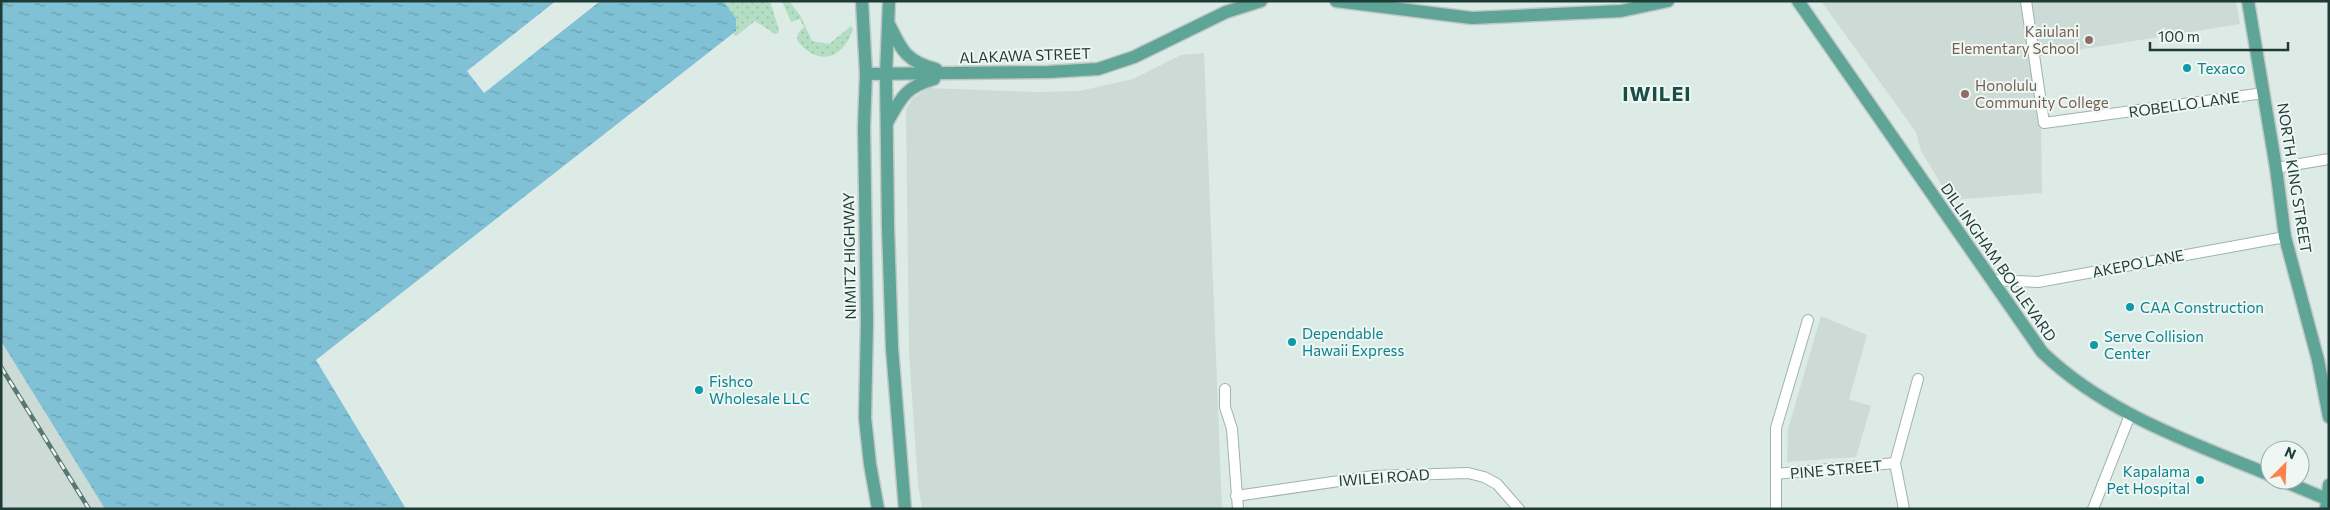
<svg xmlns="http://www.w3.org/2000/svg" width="2330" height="510" viewBox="0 0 2330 510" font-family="Commissioner,sans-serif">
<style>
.built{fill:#ccdbd5}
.grass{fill:url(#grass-dots)}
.water{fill:url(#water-ripples)}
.pier{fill:#ddebe6}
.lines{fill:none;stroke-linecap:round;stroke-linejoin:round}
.minor-casing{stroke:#a0b3ae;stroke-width:12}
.major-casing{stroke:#c0c8c7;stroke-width:15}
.minor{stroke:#fff;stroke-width:10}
.major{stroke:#5ea497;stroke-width:12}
.rail-casing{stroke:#587771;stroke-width:4.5}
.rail{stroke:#eef7f3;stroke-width:2.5;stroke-dasharray:8;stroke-linecap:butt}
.education-dot{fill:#8d6e63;stroke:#eef7f3;stroke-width:2}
.culture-dot{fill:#0f9aa8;stroke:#eef7f3;stroke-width:2}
.labels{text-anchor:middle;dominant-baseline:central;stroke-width:4;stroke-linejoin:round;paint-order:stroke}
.education-label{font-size:15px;fill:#785e54;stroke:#eef7f3;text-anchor:end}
.street-label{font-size:15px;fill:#1e3b36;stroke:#eef7f3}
.culture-label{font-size:15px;fill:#0d838f;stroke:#eef7f3;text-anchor:start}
.district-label{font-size:20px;font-weight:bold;letter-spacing:1px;fill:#194e46;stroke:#eef7f3}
</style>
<defs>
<pattern id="grass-dots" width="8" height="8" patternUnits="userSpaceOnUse" patternTransform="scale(1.25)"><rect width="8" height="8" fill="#b4dec3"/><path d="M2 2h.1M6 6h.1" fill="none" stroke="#9abfa8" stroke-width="1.8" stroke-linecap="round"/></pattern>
<pattern id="water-ripples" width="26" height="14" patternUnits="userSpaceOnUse" patternTransform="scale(1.25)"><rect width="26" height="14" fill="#80c1d5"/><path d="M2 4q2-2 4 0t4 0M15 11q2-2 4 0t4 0" fill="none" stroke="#689eae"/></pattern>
</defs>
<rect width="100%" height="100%" fill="#ddebe6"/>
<!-- built -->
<g class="built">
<polygon points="1821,1 2236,1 2240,24 2040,56 2042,193 1951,200 1921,151 1916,132"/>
<polygon points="1204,53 1222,509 922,509 918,484 909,353 906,109 913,98 928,88 1038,92 1079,91 1133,79 1181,55"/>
<polygon points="1821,316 1867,335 1849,399 1871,406 1856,457 1787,462 1788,429"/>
<polygon points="1,341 105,509 1,509"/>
</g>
<!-- grass -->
<g class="grass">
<polygon points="723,1 770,1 779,30 778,33 775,34 755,21 736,36 733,34 736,31 736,18"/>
<path d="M 782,1 L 789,1 L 800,15 L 812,41 L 829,44 L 851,26 L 853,29 C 843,60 817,67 797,40 L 798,33 L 804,27 L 800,19 L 791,22 Z"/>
</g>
<!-- water -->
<polygon class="water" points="1,1 556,1 468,71 484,92 600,1 723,1 736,18 736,31 316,360 406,509 105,509 1,341"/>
<!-- pier -->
<polygon class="pier" points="556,1 558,1 558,3 471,72 484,89 596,1 600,1 484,93 467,71"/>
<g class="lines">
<defs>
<g id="minor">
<polyline points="2026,1 2044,123 2264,93"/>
<polyline points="2276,168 2329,159"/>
<polyline points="1991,280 2038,282 2285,237"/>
<polyline points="1225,389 1225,407 1232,429 1238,509"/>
<polyline points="1776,474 1895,463"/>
<polyline points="1236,496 1374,476 1468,473 1484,477 1497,484 1519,509"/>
<polyline points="1776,509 1776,428 1808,320"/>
<polyline points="1904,509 1895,463 1918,379"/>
<polyline points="2093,509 2130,415"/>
</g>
<g id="major">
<polyline points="862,1 866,74 864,127 867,321 865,418 870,464 878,509"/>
<polyline points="889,1 886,75 888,228 892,348 905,509"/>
<polyline points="1336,1 1472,18 1621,11 1668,1"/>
<path d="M 1798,1 L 2042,352 C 2105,413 2190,442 2270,475"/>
<polyline points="2248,1 2276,168 2285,237 2318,360 2329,417"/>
<path d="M 890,26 C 902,51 907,62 936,69"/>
<polyline points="866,74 1048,72 1098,69 1134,57 1226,12 1261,1"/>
<path d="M 887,123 C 901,98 905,87 934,79"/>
<polyline points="2281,480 2329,500"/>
<polyline points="2326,509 2329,485"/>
</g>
</defs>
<!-- minor casing -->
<use href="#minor" class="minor-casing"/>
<!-- major casing -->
<use href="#major" class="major-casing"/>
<!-- minor -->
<use href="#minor" class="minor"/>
<!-- major -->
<use href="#major" class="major"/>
<defs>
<polyline id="rail" points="1,367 89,509"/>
</defs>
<!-- rail casing -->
<use href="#rail" class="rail-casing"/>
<!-- rail -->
<use href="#rail" class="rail"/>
</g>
<!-- markers -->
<g class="education-dot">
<circle cx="2089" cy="40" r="5"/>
<circle cx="1965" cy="94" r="5"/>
</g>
<g class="culture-dot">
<circle cx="2187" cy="68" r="5"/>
<circle cx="2130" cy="307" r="5"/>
<circle cx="1292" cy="342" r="5"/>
<circle cx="2094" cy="345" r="5"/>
<circle cx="699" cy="390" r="5"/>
<circle cx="2200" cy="480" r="5"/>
</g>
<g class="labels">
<!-- education labels -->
<g class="education-label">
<text x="2079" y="31">Kaiulani<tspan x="2079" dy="17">Elementary School</tspan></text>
<text x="1975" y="85" text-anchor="start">Honolulu<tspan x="1975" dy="17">Community College</tspan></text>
</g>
<!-- street labels -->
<g class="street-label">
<text transform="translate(1025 55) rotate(-2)">ALAKAWA STREET</text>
<text transform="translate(2184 104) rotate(-8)">ROBELLO LANE</text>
<text transform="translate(2295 178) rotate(81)">NORTH KING STREET</text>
<text transform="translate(849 256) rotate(-91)">NIMITZ HIGHWAY</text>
<text transform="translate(1999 262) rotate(55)">DILLINGHAM BOULEVARD</text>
<text transform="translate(2138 263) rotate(-11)">AKEPO LANE</text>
<text transform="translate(1836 469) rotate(-5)">PINE STREET</text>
<text transform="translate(1384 477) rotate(-4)">IWILEI ROAD</text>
</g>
<!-- culture labels -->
<g class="culture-label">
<text x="2197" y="68">Texaco</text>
<text x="2140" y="307">CAA Construction</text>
<text x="1302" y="333">Dependable<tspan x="1302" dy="17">Hawaii Express</tspan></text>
<text x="2104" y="336">Serve Collision<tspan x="2104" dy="17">Center</tspan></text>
<text x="709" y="381">Fishco<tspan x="709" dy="17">Wholesale LLC</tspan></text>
<text x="2190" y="471" text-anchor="end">Kapalama<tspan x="2190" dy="17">Pet Hospital</tspan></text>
</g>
<!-- district labels -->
<g class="district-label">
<text x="1657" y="93">IWILEI</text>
</g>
</g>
<!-- border -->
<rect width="2330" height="510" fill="none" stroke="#1e3b36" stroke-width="5"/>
<!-- north arrow -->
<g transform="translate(2285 465) rotate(24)"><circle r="24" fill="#eef7f3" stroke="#9baca7"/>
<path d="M0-4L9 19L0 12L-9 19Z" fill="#fd834a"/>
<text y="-8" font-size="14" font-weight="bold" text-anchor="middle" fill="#1e3b36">N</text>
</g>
<!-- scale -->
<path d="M2150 42v8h138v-8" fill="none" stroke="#1e3b36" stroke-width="2.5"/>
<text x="2158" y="42" font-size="15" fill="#1e3b36" stroke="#eef7f3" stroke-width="4" paint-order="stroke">100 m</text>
</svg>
